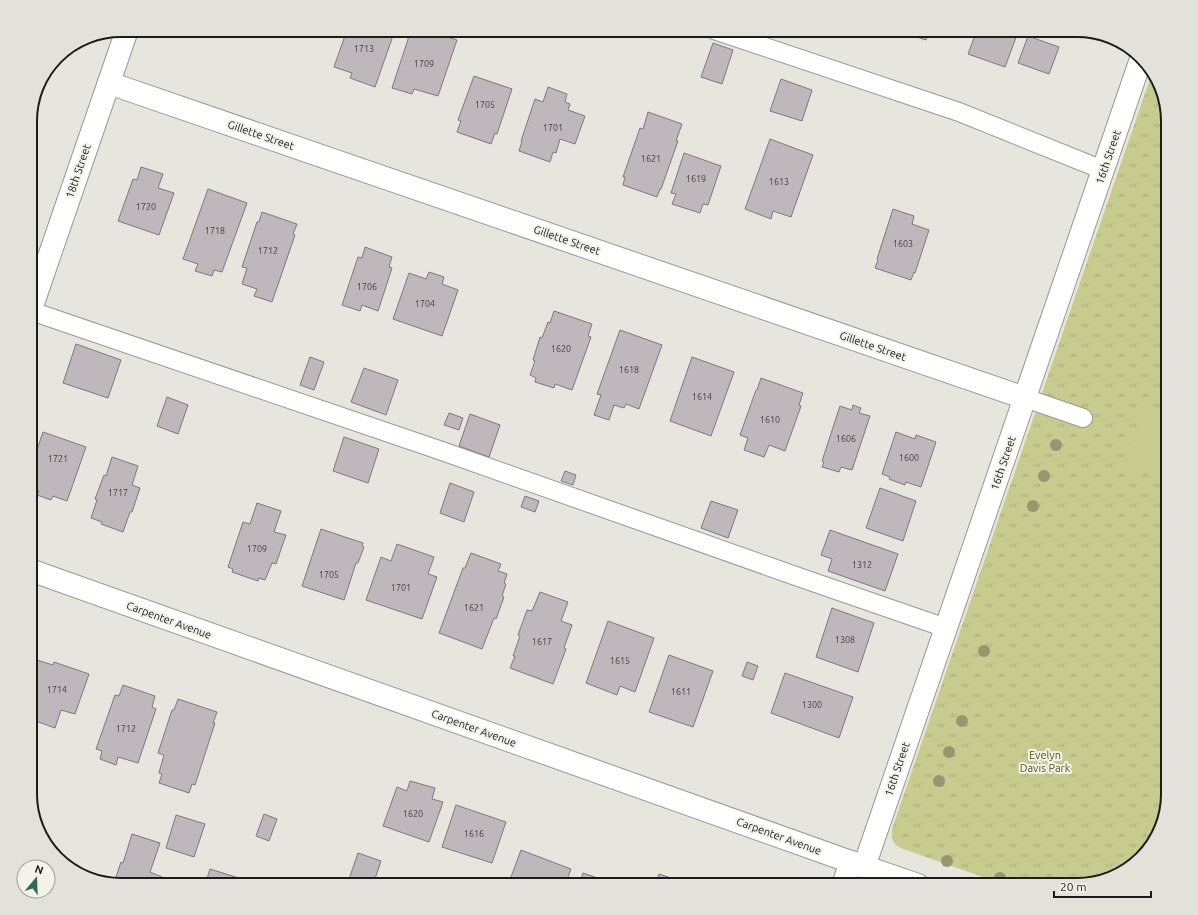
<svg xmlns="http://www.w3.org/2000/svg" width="1198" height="915" viewBox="0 0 1198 915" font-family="Ubuntu,sans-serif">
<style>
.grass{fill:url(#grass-tufts)}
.pitch{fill:#c7cb8e}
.building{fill:#beb7bc;stroke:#7e777c}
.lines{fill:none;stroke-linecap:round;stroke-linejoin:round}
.lane-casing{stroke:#999891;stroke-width:20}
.street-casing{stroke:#999891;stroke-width:24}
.lane{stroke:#fff;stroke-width:18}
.street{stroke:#fff;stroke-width:22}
.tree{fill:#959672}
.labels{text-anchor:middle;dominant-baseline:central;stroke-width:4;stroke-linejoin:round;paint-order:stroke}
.number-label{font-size:9px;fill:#444241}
.street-label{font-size:11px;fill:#1b1b18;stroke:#f4f3eb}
.park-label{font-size:11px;fill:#52541a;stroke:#f4f3eb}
.rim{fill:none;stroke:#1b1b18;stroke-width:2}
</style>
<defs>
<pattern id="grass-tufts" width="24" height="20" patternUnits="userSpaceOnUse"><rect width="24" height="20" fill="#c7cb8e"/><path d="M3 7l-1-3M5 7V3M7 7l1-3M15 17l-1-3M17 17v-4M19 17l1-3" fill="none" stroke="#aaae7a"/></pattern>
</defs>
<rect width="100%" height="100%" fill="#e7e6de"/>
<!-- grass -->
<path class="grass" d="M 1152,73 L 1159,81 L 1168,121 L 1168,794 L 1149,850 L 1117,876 L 1077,885 L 1006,885 L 903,849 C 893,844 891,841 892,829 Z"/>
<!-- pitch -->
<polygon class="pitch" points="1142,410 1168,419 1168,481 1123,466"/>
<!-- building -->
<g class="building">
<polygon points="347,30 395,30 375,87 350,78 352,73 334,67"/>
<polygon points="411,30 426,30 457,40 438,96 414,89 412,94 392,88"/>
<polygon points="846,30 868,30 865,37"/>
<polygon points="895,30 930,30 926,40"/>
<polygon points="977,30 1012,30 1018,32 1005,67 968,54"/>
<polygon points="1028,36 1059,47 1049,74 1018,63"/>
<polygon points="713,43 733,50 722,84 701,77"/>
<polygon points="474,76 512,89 497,134 495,133 491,144 457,132 461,121 458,120"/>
<polygon points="781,79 812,90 802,121 770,111"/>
<polygon points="548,87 567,94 565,102 570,104 568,110 585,116 575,144 560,139 556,153 553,152 550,162 519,151 522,141 521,141 535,99 543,102"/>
<polygon points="648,112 682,124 676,141 678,141 661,189 660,189 657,197 623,185 625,177 623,177 640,128 643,129"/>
<polygon points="770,139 813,155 791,217 773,211 771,219 745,209"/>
<polygon points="684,153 721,166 708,205 703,204 700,213 672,204 676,194 671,193"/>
<polygon points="141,167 163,174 158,188 174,193 159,235 118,221 133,179 137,180"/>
<polygon points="208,189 247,203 222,272 214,270 212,276 195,271 198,264 183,259"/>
<polygon points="893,209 914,216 912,224 929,230 915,273 914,272 911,280 875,268 878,260 877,259"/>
<polygon points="262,212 297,224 293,234 295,235 272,302 254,296 257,289 242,284 247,268 242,267 257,222 259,222"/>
<polygon points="365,247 392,257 389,267 392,268 378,311 362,305 360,311 342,305 358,257 362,258"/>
<polygon points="429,272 444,277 442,284 458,290 442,336 393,319 409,273 426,279"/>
<polygon points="554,311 592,324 588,336 591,337 572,390 555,384 554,388 535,382 536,378 530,375 535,361 533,360 540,337 542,338 548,322 550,323"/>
<polygon points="620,330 662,345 639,409 626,404 624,408 614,405 609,420 594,415 601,395 597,394"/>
<polygon points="76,344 121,360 108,398 63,383"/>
<polygon points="310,357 324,362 314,390 300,385"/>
<polygon points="692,357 734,372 711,436 670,421"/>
<polygon points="364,368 398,380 386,415 351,402"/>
<polygon points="761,378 803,393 799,405 801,406 785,451 769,445 764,457 744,450 748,438 740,435 756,390 757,390"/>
<polygon points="167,397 188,405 178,434 157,426"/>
<polygon points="853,405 861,408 859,413 870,416 852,470 841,467 839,472 822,467 824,462 822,461 840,406 852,410"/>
<polygon points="449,413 463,418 459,430 444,425"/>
<polygon points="470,414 500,425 489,457 459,446"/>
<polygon points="43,432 86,447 67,501 53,496 51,500 37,495 39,491 30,488 30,471"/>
<polygon points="896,432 915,439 916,435 936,442 921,487 906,482 905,485 889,479 890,477 882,474"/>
<polygon points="344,437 379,449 368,483 333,471"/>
<polygon points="112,457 138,466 132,485 140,488 132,512 130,512 123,532 101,524 102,522 91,518 97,500 95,499 104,475 106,476"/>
<polygon points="565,471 576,475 573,485 561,481"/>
<polygon points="450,483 474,492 464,522 440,513"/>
<polygon points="880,488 916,501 903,541 866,528"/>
<polygon points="525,496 539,501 535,512 521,507"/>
<polygon points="711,501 738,510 728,538 701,528"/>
<polygon points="257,503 281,511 274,532 286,535 276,564 272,563 265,580 259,578 258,581 232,572 233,569 228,567 243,522 250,524"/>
<polygon points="321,529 363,543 362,546 364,547 358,563 356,563 344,600 302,586"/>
<polygon points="830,530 898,554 885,591 828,571 832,559 821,555"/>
<polygon points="397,544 434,557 428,574 437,577 422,619 366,600 381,557 391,561"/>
<polygon points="471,553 501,564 498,571 507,574 504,583 506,584 502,596 504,597 496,619 494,618 482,649 439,633 463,568 465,568"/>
<polygon points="540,592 568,602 561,621 572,625 564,648 566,649 553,684 510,668 515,656 513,656 520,636 518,635 527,610 532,611"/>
<polygon points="832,608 874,623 858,672 816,657"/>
<polygon points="608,621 654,638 635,692 620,686 617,695 586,683"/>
<polygon points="669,655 713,671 693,727 649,712"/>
<polygon points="37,660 53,665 54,662 89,674 75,714 61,710 55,728 30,719 36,701 30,699 30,680"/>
<polygon points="747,662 758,666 753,680 742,676"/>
<polygon points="785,673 853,697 839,738 771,713"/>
<polygon points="123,685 155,696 152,707 156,709 138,763 118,757 116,765 100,759 102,751 96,749 115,695 119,696"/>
<polygon points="178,699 217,712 213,723 215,723 195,785 192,784 189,793 159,783 162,774 159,773 164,755 158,753 172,710 174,710"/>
<polygon points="410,781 435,788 432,799 443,802 429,842 383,826 397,787 407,791"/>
<polygon points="456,805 506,822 492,863 442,847"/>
<polygon points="264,814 277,819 269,841 256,836"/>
<polygon points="176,815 205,824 194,857 166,848"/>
<polygon points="132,834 160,843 150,872 162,877 160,885 121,885 114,883 121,862 123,863"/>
<polygon points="521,850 571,869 565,885 508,885"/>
<polygon points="358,853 381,861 373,885 358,885 348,882"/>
<polygon points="210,869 245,880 244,885 205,885"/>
<polygon points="583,873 618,885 579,885"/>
<polygon points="659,874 692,885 655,885"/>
</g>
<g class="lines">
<defs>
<g id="lane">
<polyline points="714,30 959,112 1103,170"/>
<polyline points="31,311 439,450 807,580 946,628"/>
<polyline points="1025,398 1083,418"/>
</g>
<g id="street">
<polyline points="109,83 1025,398"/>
<polyline points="30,312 127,30"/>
<polyline points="30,570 851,862 918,885"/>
<polyline points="864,867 1141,59"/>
<polyline points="843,885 851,862"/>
</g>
</defs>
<!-- lane casing -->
<use href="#lane" class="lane-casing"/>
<!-- street casing -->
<use href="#street" class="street-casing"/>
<!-- lane -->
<use href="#lane" class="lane"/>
<!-- street -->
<use href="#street" class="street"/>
</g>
<!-- trees -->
<g class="tree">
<circle cx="1056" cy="445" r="6"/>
<circle cx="1044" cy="476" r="6"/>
<circle cx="1033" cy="506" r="6"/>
<circle cx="984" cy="651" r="6"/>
<circle cx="962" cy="721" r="6"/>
<circle cx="949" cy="752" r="6"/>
<circle cx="939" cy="781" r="6"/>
<circle cx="947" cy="861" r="6"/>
<circle cx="1000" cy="878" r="6"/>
</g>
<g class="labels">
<!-- number labels -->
<g class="number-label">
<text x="364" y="49">1713</text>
<text x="424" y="64">1709</text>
<text x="485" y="105">1705</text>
<text x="553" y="128">1701</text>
<text x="651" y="159">1621</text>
<text x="696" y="179">1619</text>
<text x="779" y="182">1613</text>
<text x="146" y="207">1720</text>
<text x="215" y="231">1718</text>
<text x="903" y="244">1603</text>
<text x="268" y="251">1712</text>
<text x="367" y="287">1706</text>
<text x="425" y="304">1704</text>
<text x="561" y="349">1620</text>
<text x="629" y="370">1618</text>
<text x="702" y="397">1614</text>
<text x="770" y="420">1610</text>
<text x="846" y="439">1606</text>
<text x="909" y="458">1600</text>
<text x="58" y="459">1721</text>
<text x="118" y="493">1717</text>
<text x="257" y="549">1709</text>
<text x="862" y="565">1312</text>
<text x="329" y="575">1705</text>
<text x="401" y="588">1701</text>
<text x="474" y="608">1621</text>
<text x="845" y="640">1308</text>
<text x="542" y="642">1617</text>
<text x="620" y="661">1615</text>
<text x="57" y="690">1714</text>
<text x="681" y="692">1611</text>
<text x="812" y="705">1300</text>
<text x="126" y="729">1712</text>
<text x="413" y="814">1620</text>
<text x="474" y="834">1616</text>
</g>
<!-- street labels -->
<g class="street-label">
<text transform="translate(261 135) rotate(19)">Gillette Street</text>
<text transform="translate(1108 157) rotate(-71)">16th Street</text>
<text transform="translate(78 171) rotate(-71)">18th Street</text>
<text transform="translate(567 240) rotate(19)">Gillette Street</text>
<text transform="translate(873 346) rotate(19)">Gillette Street</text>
<text transform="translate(1003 463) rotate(-71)">16th Street</text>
<text transform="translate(169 620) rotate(20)">Carpenter Avenue</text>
<text transform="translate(474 728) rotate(20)">Carpenter Avenue</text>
<text transform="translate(897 769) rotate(-71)">16th Street</text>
<text transform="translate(779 836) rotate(20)">Carpenter Avenue</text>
</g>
<!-- park labels -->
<g class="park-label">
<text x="1045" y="755">Evelyn<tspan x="1045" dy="13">Davis Park</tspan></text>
</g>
</g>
<!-- crop -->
<path d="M0 0H1198V915H0ZM121 37H1077A84 84 0 0 1 1161 121V794A84 84 0 0 1 1077 878H121A84 84 0 0 1 37 794V121A84 84 0 0 1 121 37Z" fill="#e3e2da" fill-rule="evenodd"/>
<path class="rim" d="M121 37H1077A84 84 0 0 1 1161 121V794A84 84 0 0 1 1077 878H121A84 84 0 0 1 37 794V121A84 84 0 0 1 121 37Z"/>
<!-- north arrow -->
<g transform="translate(36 879) rotate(19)"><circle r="19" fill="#f4f3eb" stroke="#9d9d97"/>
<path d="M0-3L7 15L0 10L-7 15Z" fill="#326b53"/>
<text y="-6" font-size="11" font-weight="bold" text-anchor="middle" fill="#1b1b18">N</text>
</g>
<!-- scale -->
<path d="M1054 891v6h97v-6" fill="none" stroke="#1b1b18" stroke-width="2"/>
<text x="1060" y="891" font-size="12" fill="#1b1b18" stroke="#f4f3eb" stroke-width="3" paint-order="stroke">20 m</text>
</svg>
